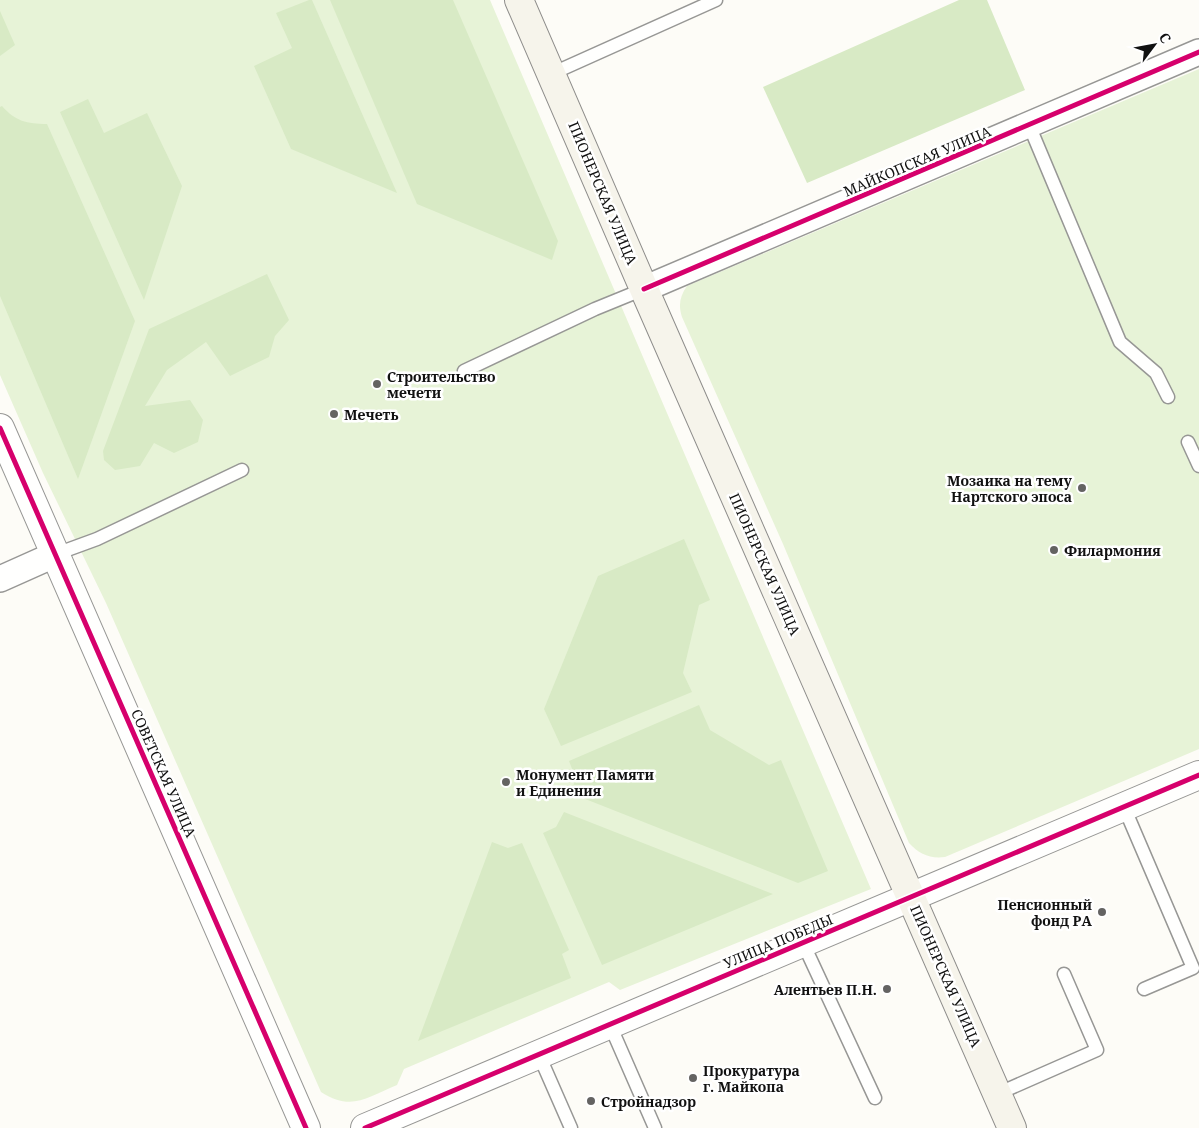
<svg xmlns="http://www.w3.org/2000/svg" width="1199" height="1128" viewBox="0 0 1199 1128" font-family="'Noto Serif',serif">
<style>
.green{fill:#e7f3d7}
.forest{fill:#d8eac5}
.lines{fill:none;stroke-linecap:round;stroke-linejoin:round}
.service-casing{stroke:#979795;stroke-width:15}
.minor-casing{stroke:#979795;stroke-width:28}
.tertiary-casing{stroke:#979795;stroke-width:30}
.secondary-casing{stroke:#8e8d8b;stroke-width:30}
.service{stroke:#fffffe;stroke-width:12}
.minor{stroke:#fffffe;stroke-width:25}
.tertiary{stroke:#fffffe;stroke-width:28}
.secondary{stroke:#f6f4eb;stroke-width:28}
.cycleway-casing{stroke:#fff;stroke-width:8}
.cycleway{stroke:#d6006c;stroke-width:5}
.poi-dot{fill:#646362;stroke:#fff;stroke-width:2}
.labels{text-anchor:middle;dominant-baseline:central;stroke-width:5;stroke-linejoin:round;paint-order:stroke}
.street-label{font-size:14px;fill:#111;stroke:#fff}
.poi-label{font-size:14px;font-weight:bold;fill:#111;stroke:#fff;text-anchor:start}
</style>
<rect width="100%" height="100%" fill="#fdfcf7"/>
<!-- green -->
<g class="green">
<path d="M 0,0 L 490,0 L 871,889 L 620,990 L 609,982 L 404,1069 L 397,1085 C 367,1097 352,1112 321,1092 L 106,603 L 43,473 L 0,375 Z"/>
<path d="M 1199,69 L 1199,749 L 945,857 C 930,859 919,854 909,843 L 783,544 L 682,317 C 678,305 680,296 687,286 Z"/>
</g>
<!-- forest -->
<g class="forest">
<polygon points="309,0 312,0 397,193 291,149 254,66 292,48 276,13"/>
<polygon points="330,0 453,0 558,241 552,260 417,204"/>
<polygon points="959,0 987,0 1025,90 807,183 763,87"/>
<polygon points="0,11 15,45 0,56"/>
<polygon points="88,99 104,133 147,113 182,186 144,300 60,112"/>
<path d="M 2,106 C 15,121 27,124 47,124 L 135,321 L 78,479 L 0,296 L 0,107 Z"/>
<polygon points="267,274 289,320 275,336 269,357 230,376 206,342 167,370 145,406 190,400 203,420 198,442 174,453 154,443 140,466 115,470 104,460 103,451 149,329"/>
<polygon points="684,539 710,600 699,605 683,673 692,692 561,746 544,709 598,576"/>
<polygon points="699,705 710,730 769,765 781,760 828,871 798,883 570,793 576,779 569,761"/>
<polygon points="564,812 773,894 602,965 543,833 556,827"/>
<polygon points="492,842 508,848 522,843 569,950 562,954 571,978 418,1041"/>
</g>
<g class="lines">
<defs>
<g id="service">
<polyline points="551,74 716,0"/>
<polyline points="1029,125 1120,342 1156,373 1168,397"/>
<polyline points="464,371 595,309 644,289"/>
<polyline points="1188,442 1199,466"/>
<polyline points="56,554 97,539 242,470"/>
<polyline points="1124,807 1193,968 1144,989"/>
<polyline points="803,943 875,1098"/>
<polyline points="610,1025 655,1128"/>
<polyline points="539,1055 571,1128"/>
<polyline points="997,1094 1097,1050 1064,974"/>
</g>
<g id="minor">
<polyline points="644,289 1199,52"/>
<polyline points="0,579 56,554"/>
</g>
<g id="tertiary">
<polyline points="0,428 306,1128"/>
<polyline points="365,1128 1199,775"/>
</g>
<polyline id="secondary" points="519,0 644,289 1012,1128"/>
</defs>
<!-- service casing -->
<use href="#service" class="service-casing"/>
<!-- minor casing -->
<use href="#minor" class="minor-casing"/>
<!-- tertiary casing -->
<use href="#tertiary" class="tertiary-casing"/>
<!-- secondary casing -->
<use href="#secondary" class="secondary-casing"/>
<!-- service -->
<use href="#service" class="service"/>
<!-- minor -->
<use href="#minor" class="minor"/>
<!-- tertiary -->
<use href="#tertiary" class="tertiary"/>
<!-- secondary -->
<use href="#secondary" class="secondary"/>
<defs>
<g id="cycleway">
<polyline points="644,289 1199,52"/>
<polyline points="0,428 306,1128"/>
<polyline points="365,1128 1199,775"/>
</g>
</defs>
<!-- cycleway casing -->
<use href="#cycleway" class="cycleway-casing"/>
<!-- cycleway -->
<use href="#cycleway" class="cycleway"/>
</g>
<!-- markers -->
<g class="poi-dot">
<circle cx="377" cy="384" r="5"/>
<circle cx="334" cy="414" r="5"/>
<circle cx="1082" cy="488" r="5"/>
<circle cx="1054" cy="550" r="5"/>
<circle cx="506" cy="782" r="5"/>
<circle cx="1102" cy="912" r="5"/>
<circle cx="887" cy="989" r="5"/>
<circle cx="693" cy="1078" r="5"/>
<circle cx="591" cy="1101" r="5"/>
</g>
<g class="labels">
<!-- street labels -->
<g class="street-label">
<text transform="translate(917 161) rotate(-23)">МАЙКОПСКАЯ УЛИЦА</text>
<text transform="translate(603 193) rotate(67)">ПИОНЕРСКАЯ УЛИЦА</text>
<text transform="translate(765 564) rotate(66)">ПИОНЕРСКАЯ УЛИЦА</text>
<text transform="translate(164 773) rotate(66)">СОВЕТСКАЯ УЛИЦА</text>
<text transform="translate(778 941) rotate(-23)">УЛИЦА ПОБЕДЫ</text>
<text transform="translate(946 976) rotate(66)">ПИОНЕРСКАЯ УЛИЦА</text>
</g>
<!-- poi labels -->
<g class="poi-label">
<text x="387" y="376">Строительство<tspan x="387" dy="16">мечети</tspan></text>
<text x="344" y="414">Мечеть</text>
<text x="1072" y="480" text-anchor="end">Мозаика на тему<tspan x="1072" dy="16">Нартского эпоса</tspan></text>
<text x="1064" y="550">Филармония</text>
<text x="516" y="774">Монумент Памяти<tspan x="516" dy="16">и Единения</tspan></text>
<text x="1092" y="904" text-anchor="end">Пенсионный<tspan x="1092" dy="16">фонд РА</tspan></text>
<text x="877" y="989" text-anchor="end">Алентьев П.Н.</text>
<text x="703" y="1070">Прокуратура<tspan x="703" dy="16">г. Майкопа</tspan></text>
<text x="601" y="1101">Стройнадзор</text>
</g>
</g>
<!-- north arrow -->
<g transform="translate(1154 45) rotate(58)" stroke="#ffffff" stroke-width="4" paint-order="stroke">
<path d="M0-4L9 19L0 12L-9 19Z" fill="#111111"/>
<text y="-8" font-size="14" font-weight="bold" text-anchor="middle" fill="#111111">С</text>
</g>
</svg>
